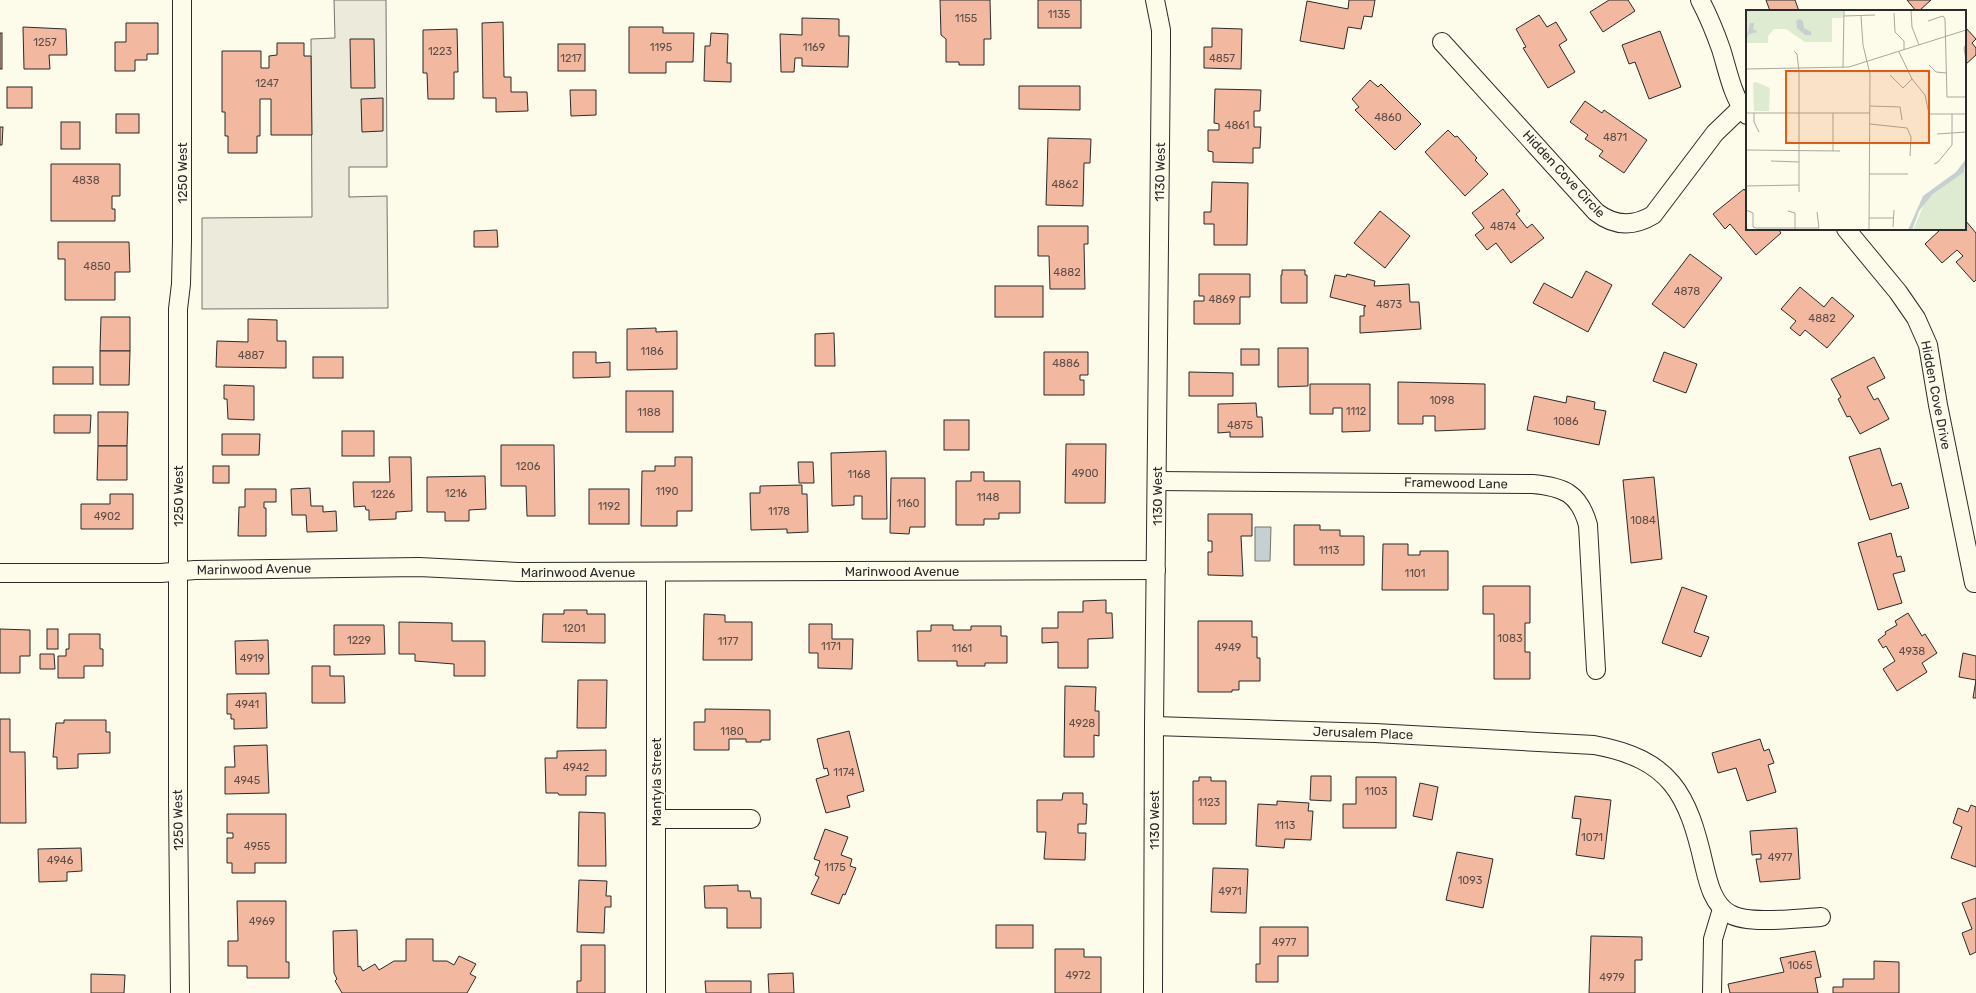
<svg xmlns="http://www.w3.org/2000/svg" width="1976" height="993" viewBox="0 0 1976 993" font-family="Rubik,sans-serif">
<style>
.parking{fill:#eceadb;stroke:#74746e}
.water{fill:#c7d0d0;stroke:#74746e}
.building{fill:#f2b8a0;stroke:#2b2b2b}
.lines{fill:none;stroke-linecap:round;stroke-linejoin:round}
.street-casing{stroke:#2b2b2b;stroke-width:20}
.street{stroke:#fdfbea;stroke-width:18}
.labels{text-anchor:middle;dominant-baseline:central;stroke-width:3;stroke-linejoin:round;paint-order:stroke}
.number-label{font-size:11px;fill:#5d4e48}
.street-label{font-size:13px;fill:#2b2b2b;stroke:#fdfbea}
.inset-road{fill:none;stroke:#a9a89e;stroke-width:1}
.view{fill:#e8590c;fill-opacity:0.15;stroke:#e8590c;stroke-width:2}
.inset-edge{fill:none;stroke:#2b2b2b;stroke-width:2}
</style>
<rect width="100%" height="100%" fill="#fdfbea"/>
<!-- parking -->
<polygon class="parking" points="334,0 386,0 387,167 349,167 349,197 387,196 388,308 202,309 202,218 312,217 311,39 335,38"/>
<!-- water -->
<polygon class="water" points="1255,527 1271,527 1270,561 1255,561"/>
<!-- building -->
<g class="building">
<polygon points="940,0 990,0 991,39 984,39 984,65 959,65 959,62 946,62 946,39 941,35"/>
<rect x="1038" y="0" width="43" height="28"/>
<polygon points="1349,0 1375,0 1372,17 1364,16 1361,29 1348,27 1344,49 1300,41 1307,1 1348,9"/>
<polygon points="1609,0 1628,0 1635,11 1603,32 1590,12"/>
<polygon points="1766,0 1795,0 1799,11 1770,11"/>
<polygon points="1907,0 1931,0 1919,11 1916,11"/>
<polygon points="1539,15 1547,27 1556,22 1567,40 1559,45 1575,72 1548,88 1523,48 1526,47 1516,29"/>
<polygon points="802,18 839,19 839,36 849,36 848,67 802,66 802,58 795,58 794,72 781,72 780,34 802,35"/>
<polygon points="503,22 504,77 511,77 511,92 527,92 528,111 496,112 496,98 483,98 482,23"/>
<polygon points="126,23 158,23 158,54 147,54 147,60 135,60 135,71 115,71 115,42 126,42"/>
<polygon points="23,27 66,29 67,55 49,55 50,69 24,69"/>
<polygon points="629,27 663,27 663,33 694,33 693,62 666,62 666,73 629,73"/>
<polygon points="1965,27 1976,39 1972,43 1976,48 1976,55 1965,65"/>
<polygon points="1212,28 1242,29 1241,69 1204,68 1204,47 1212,47"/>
<polygon points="457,29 458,72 454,72 454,99 428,99 427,73 423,73 423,30"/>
<polygon points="1660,31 1681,87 1649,99 1635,62 1629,64 1622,45"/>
<rect x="0" y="33" width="2" height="36"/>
<polygon points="711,33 728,34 727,63 731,63 731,82 704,81 705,46 710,46"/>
<polygon points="350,39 374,39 375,88 351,88"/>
<polygon points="277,43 304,43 304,56 311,56 312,135 271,135 271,99 260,99 260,136 257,136 257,153 228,153 228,136 225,136 225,112 222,112 222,51 261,51 261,68 269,68 269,56 277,55"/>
<rect x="558" y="44" width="27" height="27"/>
<polygon points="1370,80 1378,87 1381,84 1421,124 1395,150 1355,110 1359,107 1352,99"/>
<polygon points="1019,86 1080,86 1080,110 1019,109"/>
<rect x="7" y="87" width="25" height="21"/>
<polygon points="1215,89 1261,90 1260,111 1254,111 1254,127 1261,127 1260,148 1253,148 1253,163 1213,162 1213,152 1208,151 1208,130 1219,130 1219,124 1214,123"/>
<polygon points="570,90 596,90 596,115 571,116"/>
<polygon points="383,98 383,131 362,132 361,99"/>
<polygon points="1585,101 1602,113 1604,110 1647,140 1624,173 1599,156 1603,151 1585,139 1588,135 1570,122"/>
<rect x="116" y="114" width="23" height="19"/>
<rect x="61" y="122" width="19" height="27"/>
<polygon points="0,127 3,127 2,145 0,145"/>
<polygon points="1448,130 1455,137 1457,136 1477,158 1475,160 1488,174 1465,196 1425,152"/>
<polygon points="1048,138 1091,139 1090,163 1084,163 1083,206 1046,205"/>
<polygon points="51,164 120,164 120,196 112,196 112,209 115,209 115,221 51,221"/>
<polygon points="1212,182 1248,183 1247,245 1214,245 1214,224 1204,224 1204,212 1211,212"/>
<polygon points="1503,189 1520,211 1516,214 1527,228 1532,224 1544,238 1511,263 1496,243 1487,250 1475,235 1484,228 1472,213"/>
<polygon points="1744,189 1747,193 1747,229 1778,229 1781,233 1756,255 1730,224 1725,229 1713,214"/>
<polygon points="1380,211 1410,236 1385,268 1354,243"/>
<polygon points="1965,220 1976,233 1976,280 1974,282 1956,262 1963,256 1957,250 1942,263 1925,244 1941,229 1965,229"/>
<polygon points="1038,226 1088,226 1088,244 1084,244 1085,289 1050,289 1049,256 1038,256"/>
<polygon points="497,230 498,247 474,247 474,231"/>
<polygon points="58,242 129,242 130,272 115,272 115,300 65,300 65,259 58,259"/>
<polygon points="1690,254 1722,278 1684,328 1652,304"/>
<polygon points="1282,270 1305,270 1305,275 1307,275 1307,303 1281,303 1281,275 1282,275"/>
<polygon points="1586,271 1612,285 1588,332 1533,303 1544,283 1572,298"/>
<polygon points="1199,274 1250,274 1250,297 1240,297 1240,324 1194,324 1194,301 1204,301 1204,296 1199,296"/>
<polygon points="1347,274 1375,281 1374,286 1409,284 1410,302 1419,302 1421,329 1360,333 1360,316 1364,316 1364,307 1366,306 1330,297 1335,275 1346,277"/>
<rect x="995" y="286" width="48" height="31"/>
<polygon points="1800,287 1824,307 1832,297 1854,316 1827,348 1805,330 1800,336 1790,328 1796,321 1781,309"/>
<polygon points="101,317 130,317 130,351 100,351"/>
<polygon points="248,319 277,320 277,341 286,341 286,368 216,367 217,341 248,342"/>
<polygon points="656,328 656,332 677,331 677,369 627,370 627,329"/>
<polygon points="834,333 835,366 815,366 815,334"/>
<polygon points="1278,348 1308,348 1308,386 1278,387"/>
<rect x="1241" y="349" width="18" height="16"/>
<polygon points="100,351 130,351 129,385 100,385"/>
<polygon points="573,352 596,352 596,363 610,362 610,377 573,378"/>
<polygon points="1044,352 1088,352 1088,375 1080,375 1080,380 1084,380 1084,395 1044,395"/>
<polygon points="1664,352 1697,364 1686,393 1653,381"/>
<rect x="313" y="357" width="30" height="21"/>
<polygon points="1874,357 1885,378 1867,387 1874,400 1878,398 1889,419 1860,434 1850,416 1847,417 1838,399 1841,397 1831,379"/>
<rect x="53" y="367" width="40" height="17"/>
<polygon points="1189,372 1233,373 1233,396 1189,396"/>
<polygon points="1398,382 1485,384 1485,429 1435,431 1435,416 1423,416 1423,424 1398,424"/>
<polygon points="1310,384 1370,384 1370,431 1342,432 1342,408 1333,408 1333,414 1310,414"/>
<polygon points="224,385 254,386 254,420 228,419 227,399 224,399"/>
<rect x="626" y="391" width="47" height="41"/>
<polygon points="1534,396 1566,403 1567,396 1595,402 1594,409 1606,411 1599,445 1527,430"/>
<polygon points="1256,403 1257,417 1262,417 1263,437 1230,437 1230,432 1218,433 1218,404"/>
<polygon points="98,412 128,412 127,446 98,446"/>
<polygon points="54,415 91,415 90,433 54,433"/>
<rect x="944" y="420" width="25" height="30"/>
<rect x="342" y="431" width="32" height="25"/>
<polygon points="222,434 260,434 259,455 222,455"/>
<polygon points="1066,444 1106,444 1105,503 1065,503"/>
<polygon points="501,445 554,445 555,516 527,516 526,486 501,486"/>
<polygon points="98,446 127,446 127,480 97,480"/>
<polygon points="1880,448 1892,486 1901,483 1909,508 1870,520 1849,457"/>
<polygon points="886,451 887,519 862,519 862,496 854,496 854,505 832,506 831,453"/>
<polygon points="389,457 411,457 412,511 396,512 396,519 369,520 369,510 366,510 365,506 354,507 353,482 390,482"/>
<polygon points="675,457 692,457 692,511 677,511 677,526 641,526 642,471 655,471 655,466 675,466"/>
<polygon points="798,462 813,462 814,483 799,483"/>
<rect x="213" y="466" width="16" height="17"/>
<polygon points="971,472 984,472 984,481 1020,481 1020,513 999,513 999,519 984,519 984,525 956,525 956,481 971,481"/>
<polygon points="485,476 486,509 469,510 469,521 445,521 445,512 427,512 427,477"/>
<polygon points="1654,477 1662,559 1631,563 1623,480"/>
<polygon points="891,478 925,478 925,527 910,527 909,534 890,533"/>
<polygon points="802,485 802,494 807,494 808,532 787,533 787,529 751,530 750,493 760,493 760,486"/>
<polygon points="310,488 311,506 323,506 323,512 336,511 337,531 307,532 306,515 292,515 291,489"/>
<polygon points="245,489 276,489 276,502 264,502 264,508 266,508 266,536 238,536 239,507 245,507"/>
<rect x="589" y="489" width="40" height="35"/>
<polygon points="110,494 133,494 133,529 81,529 81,504 110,504"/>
<polygon points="1208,514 1252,514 1252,536 1241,536 1243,576 1208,575 1208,552 1212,552 1212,541 1208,541"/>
<polygon points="1294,525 1320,525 1320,530 1340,530 1340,536 1364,536 1364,565 1294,565"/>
<polygon points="1891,533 1897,557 1901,556 1905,571 1893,574 1902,603 1878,610 1858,543"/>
<polygon points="1383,544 1408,544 1408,555 1420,555 1420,551 1448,551 1448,590 1382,590"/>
<polygon points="1483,586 1530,586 1530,623 1525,623 1525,652 1530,652 1530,679 1494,679 1494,614 1483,614"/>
<polygon points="1682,587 1707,596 1694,632 1709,637 1701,657 1662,643"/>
<polygon points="1106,600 1106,613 1112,613 1113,638 1088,639 1088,668 1058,668 1058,642 1042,643 1042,628 1058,628 1058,612 1083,612 1083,601"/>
<polygon points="564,610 587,610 587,614 605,614 605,643 542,642 543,614 564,614"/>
<polygon points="1908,613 1922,636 1925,634 1937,653 1922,663 1927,672 1897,691 1883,669 1895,661 1886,646 1883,648 1878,640 1886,634 1885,632 1897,625 1895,621"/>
<polygon points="704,614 725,615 725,622 752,622 752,660 703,660"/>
<polygon points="1198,621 1252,621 1252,637 1257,637 1257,658 1260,658 1260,681 1239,681 1239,690 1232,690 1232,692 1198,692"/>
<polygon points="399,622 452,623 452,641 485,641 485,676 454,676 454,664 415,661 415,654 399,654"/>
<polygon points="809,624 832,624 832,639 853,639 852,669 818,668 818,653 809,653"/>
<polygon points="334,625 384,625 385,654 334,655"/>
<polygon points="931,625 953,625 953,630 971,630 971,626 1001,626 1001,636 1007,636 1007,663 985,663 985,666 957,666 957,661 918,661 917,631 931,631"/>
<polygon points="0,629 30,630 30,656 20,656 20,673 0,673"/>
<rect x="47" y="629" width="11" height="20"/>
<polygon points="69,634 100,634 100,649 103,649 103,666 84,666 84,678 58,678 58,656 66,656 66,649 69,649"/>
<polygon points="268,640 269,674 236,674 235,641"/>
<polygon points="1963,653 1976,656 1976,698 1973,698 1976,680 1959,677"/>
<polygon points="40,654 54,654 55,669 40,669"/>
<polygon points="312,666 330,666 330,676 344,676 345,703 312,703"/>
<polygon points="578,680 607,680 606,728 577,728"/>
<polygon points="1065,686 1096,687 1095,711 1099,711 1099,736 1094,735 1094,757 1064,757"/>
<polygon points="266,693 267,728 234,729 234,719 231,719 231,714 227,714 227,694"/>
<polygon points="705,709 770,710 770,740 761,740 761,742 746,742 746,739 729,739 729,750 694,750 694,722 705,722"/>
<polygon points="0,719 10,719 10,752 25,752 26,823 0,823"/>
<polygon points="64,720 106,720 106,732 110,732 110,753 78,754 78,768 57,769 57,757 53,757 56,723 64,723"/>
<polygon points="849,731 864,791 847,796 850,807 826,813 816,779 829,775 827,768 824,769 817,739"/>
<polygon points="1760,739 1764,751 1769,749 1774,763 1768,765 1776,792 1747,801 1736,768 1718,773 1712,753"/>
<polygon points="267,745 269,793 225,794 225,767 235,767 234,746"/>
<polygon points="606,750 606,776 586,776 586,795 559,795 558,793 546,793 545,758 557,758 557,751"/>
<polygon points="1311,776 1331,776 1331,801 1310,800"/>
<polygon points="1199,777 1211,777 1211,781 1226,781 1226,824 1193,824 1193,781 1199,781"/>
<polygon points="1356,777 1396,777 1396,828 1343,828 1343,804 1356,804"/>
<polygon points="1420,783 1438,787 1432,820 1413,816"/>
<polygon points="1063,793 1083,793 1083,804 1087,804 1086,824 1078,824 1078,833 1086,833 1085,860 1044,859 1046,832 1037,832 1037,800 1062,800"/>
<polygon points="1575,796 1611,800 1604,859 1576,855 1581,819 1572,818"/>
<polygon points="1277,801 1309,803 1308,811 1313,811 1311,840 1285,839 1284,848 1256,846 1258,804 1277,805"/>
<polygon points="1971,805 1976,807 1976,867 1951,858 1962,827 1953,823 1958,808 1968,812"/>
<polygon points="579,812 605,813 606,866 578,866"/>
<polygon points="227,814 286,814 286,863 255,863 255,873 232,873 232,863 227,863 227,838 233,838 233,833 227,833"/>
<polygon points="1797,828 1800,879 1760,882 1756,859 1761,859 1761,854 1752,855 1750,831"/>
<polygon points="825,829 848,837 841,855 852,859 850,866 856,868 845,895 843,894 839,904 811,894 819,877 815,875 820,861 814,859"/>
<polygon points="81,848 82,871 67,872 67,881 39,882 38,849"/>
<polygon points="1457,852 1493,859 1483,908 1446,900"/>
<polygon points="1213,868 1248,869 1246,913 1211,912"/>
<polygon points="579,880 607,881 606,896 611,896 611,907 605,907 604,933 577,932"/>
<polygon points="738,885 738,891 750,891 751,898 761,898 761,928 727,928 727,908 705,908 704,886"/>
<polygon points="1976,898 1976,952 1970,955 1962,933 1972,929 1962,903"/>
<polygon points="237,901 286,901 286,962 289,962 289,978 247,978 247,966 228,966 228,941 238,941"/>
<rect x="996" y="925" width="37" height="23"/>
<polygon points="1260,927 1308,927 1308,956 1278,956 1278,982 1256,982 1256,964 1260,964"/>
<polygon points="357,930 358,967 360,966 363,971 375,964 379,970 394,961 406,961 406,939 433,939 433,961 447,961 454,965 459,956 476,964 470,974 476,977 467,993 342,993 335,981 337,979 334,973 333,931"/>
<polygon points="1591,936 1642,937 1642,960 1635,960 1635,993 1589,993"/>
<polygon points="581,945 605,945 605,993 577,993 577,981 581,981"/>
<polygon points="1055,949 1084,949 1084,957 1101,957 1101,993 1055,993"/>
<polygon points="1815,951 1821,977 1815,978 1818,993 1730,993 1728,984 1784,972 1780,958"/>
<polygon points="1874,961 1899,962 1899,993 1833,993 1833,987 1843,987 1843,979 1874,979"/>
<polygon points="793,973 794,993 769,993 768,974"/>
<polygon points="91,974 125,975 124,993 91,993"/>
<polygon points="705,981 751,981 751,993 706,993"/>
</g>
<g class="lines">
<defs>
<g id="street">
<path d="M 1700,0 C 1708,15 1715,32 1721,49 C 1728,71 1732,96 1747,115"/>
<path d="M 1442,42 L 1596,212 C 1614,226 1633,227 1653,215 L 1715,133 L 1741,108"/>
<polyline points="1846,229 1898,292 1916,318 1928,345 1938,405 1974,583 1976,583"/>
<path d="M 1157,481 L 1533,484 C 1564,487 1579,493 1588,525 L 1596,670"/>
<polyline points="656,572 656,993"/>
<polyline points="0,573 161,573 195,570 419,567 518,572 1156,570"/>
<path d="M 1154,726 L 1375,733 L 1594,745 C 1671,759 1688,794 1704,865 C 1708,882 1713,905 1730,914 C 1749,925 1799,918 1821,917"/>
<polyline points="656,819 751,819"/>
<polyline points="180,993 178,802 178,309 181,284 182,241 182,0"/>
<polyline points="1153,993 1154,726 1161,51 1161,30 1155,0"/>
<polyline points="1712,993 1713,939 1722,909"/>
</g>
</defs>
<!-- street casing -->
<use href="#street" class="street-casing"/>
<!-- street -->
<use href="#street" class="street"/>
</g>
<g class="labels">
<!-- number labels -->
<g class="number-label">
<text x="1059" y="14">1135</text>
<text x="966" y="18">1155</text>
<text x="45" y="42">1257</text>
<text x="661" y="47">1195</text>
<text x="814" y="47">1169</text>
<text x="440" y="51">1223</text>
<text x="571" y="58">1217</text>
<text x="1222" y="58">4857</text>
<text x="267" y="83">1247</text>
<text x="1388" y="117">4860</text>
<text x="1237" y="125">4861</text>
<text x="1615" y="137">4871</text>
<text x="86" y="180">4838</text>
<text x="1065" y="184">4862</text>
<text x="1503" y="226">4874</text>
<text x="97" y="266">4850</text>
<text x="1067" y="272">4882</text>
<text x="1687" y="291">4878</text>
<text x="1222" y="299">4869</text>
<text x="1389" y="304">4873</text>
<text x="1822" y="318">4882</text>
<text x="652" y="351">1186</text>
<text x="251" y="355">4887</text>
<text x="1066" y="363">4886</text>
<text x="1442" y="400">1098</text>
<text x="1356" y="411">1112</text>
<text x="649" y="412">1188</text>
<text x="1566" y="421">1086</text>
<text x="1240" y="425">4875</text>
<text x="528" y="466">1206</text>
<text x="1085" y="473">4900</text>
<text x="859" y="474">1168</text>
<text x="667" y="491">1190</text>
<text x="456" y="493">1216</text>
<text x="383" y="494">1226</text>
<text x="988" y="497">1148</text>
<text x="908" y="503">1160</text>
<text x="609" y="506">1192</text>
<text x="779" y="511">1178</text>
<text x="107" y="516">4902</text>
<text x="1643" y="520">1084</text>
<text x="1329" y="550">1113</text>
<text x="1415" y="573">1101</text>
<text x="574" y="628">1201</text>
<text x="1510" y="638">1083</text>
<text x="359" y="640">1229</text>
<text x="728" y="641">1177</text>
<text x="831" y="646">1171</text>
<text x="1228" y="647">4949</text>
<text x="962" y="648">1161</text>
<text x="1912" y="651">4938</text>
<text x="252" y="658">4919</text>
<text x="247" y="704">4941</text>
<text x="1082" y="723">4928</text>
<text x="732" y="731">1180</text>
<text x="576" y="767">4942</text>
<text x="844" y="772">1174</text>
<text x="247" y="780">4945</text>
<text x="1376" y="791">1103</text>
<text x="1209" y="802">1123</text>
<text x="1285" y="825">1113</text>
<text x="1592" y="837">1071</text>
<text x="257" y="846">4955</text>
<text x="1780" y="857">4977</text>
<text x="60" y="860">4946</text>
<text x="835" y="867">1175</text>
<text x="1470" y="880">1093</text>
<text x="1230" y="891">4971</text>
<text x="262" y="921">4969</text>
<text x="1284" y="942">4977</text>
<text x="1800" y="965">1065</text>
<text x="1078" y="975">4972</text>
<text x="1612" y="977">4979</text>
</g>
<!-- street labels -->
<g class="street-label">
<text transform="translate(1160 172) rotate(-89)">1130 West</text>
<text transform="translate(182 173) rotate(-90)">1250 West</text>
<text transform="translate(1564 174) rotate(47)">Hidden Cove Circle</text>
<text transform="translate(1936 395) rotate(79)">Hidden Cove Drive</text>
<text transform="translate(1456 483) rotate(1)">Framewood Lane</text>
<text transform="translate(178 496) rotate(-90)">1250 West</text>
<text transform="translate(1157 496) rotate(-90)">1130 West</text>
<text transform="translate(254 569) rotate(-1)">Marinwood Avenue</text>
<text x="902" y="571">Marinwood Avenue</text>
<text x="578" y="572">Marinwood Avenue</text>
<text transform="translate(1363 733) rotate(2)">Jerusalem Place</text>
<text transform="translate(656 782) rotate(-90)">Mantyla Street</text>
<text transform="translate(178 820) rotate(-91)">1250 West</text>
<text transform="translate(1154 820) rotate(-90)">1130 West</text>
</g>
</g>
<!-- overview -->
<g transform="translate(1746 10)">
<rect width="220" height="220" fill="#fdfbea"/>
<path d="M 0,0 L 97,0 L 97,8 L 86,8 L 86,32 L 59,32 L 40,19 L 28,19 L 22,26 L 22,33 L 0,33 ZM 10,72 L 24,78 L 23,101 L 8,101 L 7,73 ZM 220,160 L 220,220 L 167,220 L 180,190 Z" fill="#deebd1"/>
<path d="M 53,9 L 57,11 L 58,18 L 65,22 L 65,25 L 59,25 L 51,18 L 50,11 ZM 4,13 L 8,13 L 7,19 L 12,22 L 3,24 L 0,29 ZM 220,149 L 218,162 L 186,185 L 173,201 L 166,220 L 162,220 L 177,186 L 210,162 Z" fill="#c7d0d0"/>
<path class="inset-road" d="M 165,0 L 166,17 L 173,35M 148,3 L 149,22 L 158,31 L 158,40M 98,6 L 129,5M 115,6 L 117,35 L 124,64 L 123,220M 182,11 L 197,6 L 199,9 L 201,87 L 220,87M 220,34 L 218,38 L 220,50M 48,41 L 51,44 L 53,61 L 53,182M 153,42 L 166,69 L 179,85 L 183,104 L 220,104M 183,55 L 190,62 L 201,63M 97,58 L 98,0M 0,59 L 103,57 L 220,20M 144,65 L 157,78 L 166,69M 124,96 L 154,97 L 156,110M 0,103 L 124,103M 8,103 L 8,112 L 13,122M 87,103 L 87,141M 124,114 L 161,118 L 165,127 L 164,146M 191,124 L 220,122M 0,140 L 94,141M 25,151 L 53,152M 188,154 L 192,152 L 206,135 L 206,104M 123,164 L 162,164M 0,176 L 53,175M 0,200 L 7,203 L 7,217 L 10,218 L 73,218 L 71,202M 42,201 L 49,203 L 49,220M 123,208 L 148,208M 147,217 L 148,200"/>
<path class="view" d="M 40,61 L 183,61 L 183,133 L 40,133 Z"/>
<rect width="220" height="220" class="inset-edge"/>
</g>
</svg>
